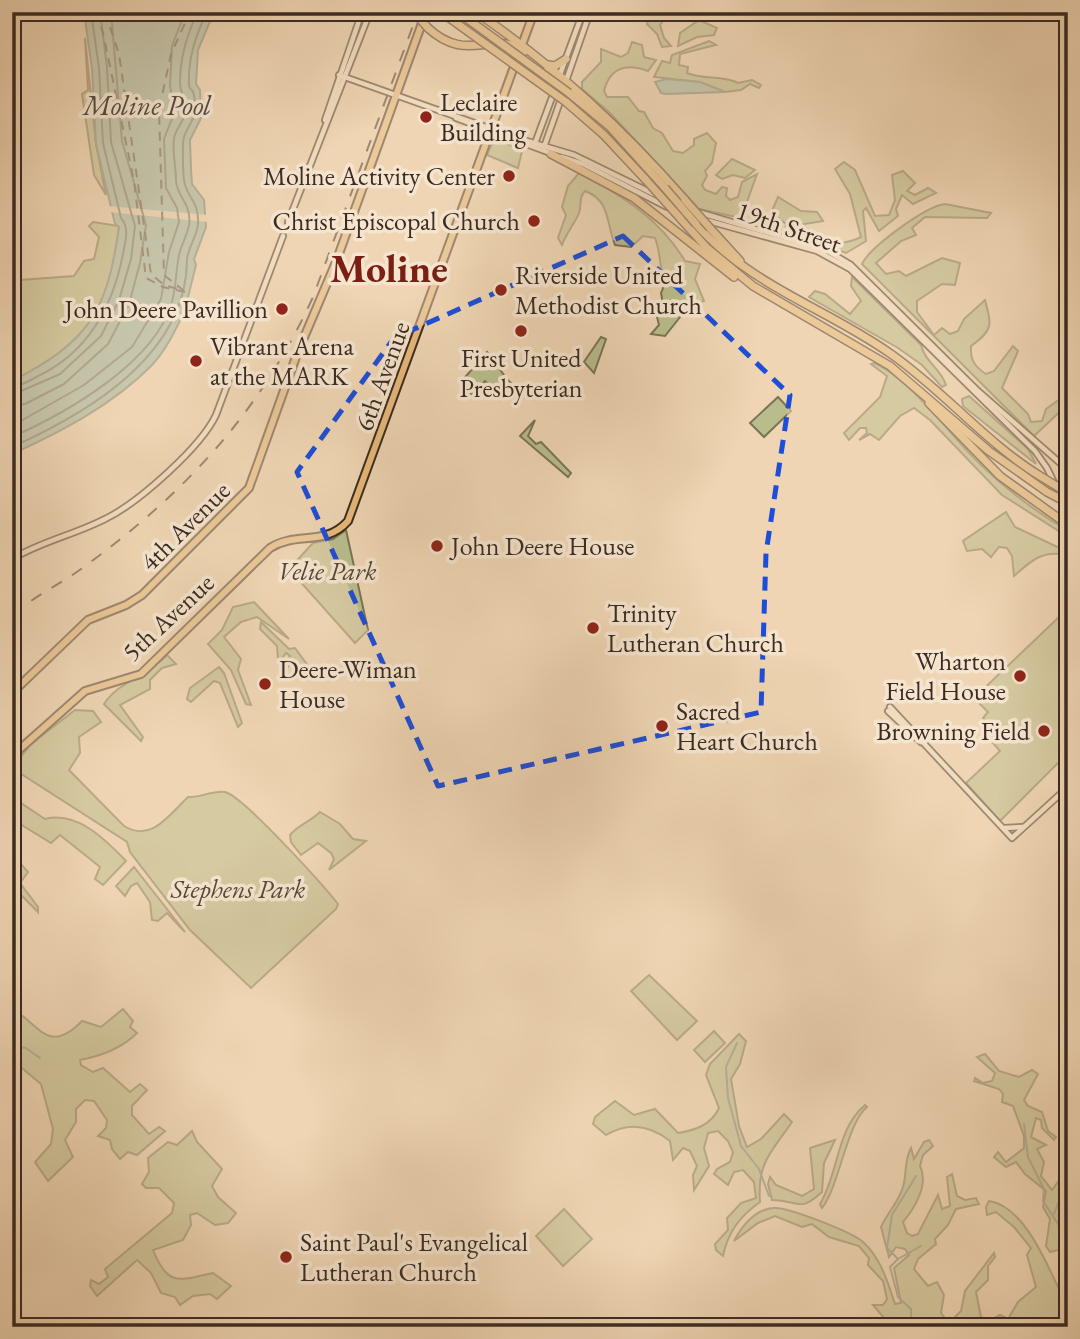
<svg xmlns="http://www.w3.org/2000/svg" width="1080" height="1339" viewBox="0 0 1080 1339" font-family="'EB Garamond',serif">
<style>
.green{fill:#b9bd8c;stroke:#7a7457;stroke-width:2}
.water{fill:#9ab9a9;stroke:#748073;stroke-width:2}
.pier{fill:#efd5b3}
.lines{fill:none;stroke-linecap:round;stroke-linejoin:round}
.shore{stroke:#6a7266;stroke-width:2}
.stream{stroke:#748073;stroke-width:2}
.ferry{stroke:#534e44;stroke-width:2;stroke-dasharray:9 7;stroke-linecap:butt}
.secondary-casing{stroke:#3b2b22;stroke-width:8}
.primary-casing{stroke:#3b2b22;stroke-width:10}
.motorway-casing{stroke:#3b2b22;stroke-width:10}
.secondary{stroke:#f5e4ce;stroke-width:4.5}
.primary{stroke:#e8ba7a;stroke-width:6}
.motorway{stroke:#e8ba7a;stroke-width:7}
.rail{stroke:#3b2b22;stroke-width:2;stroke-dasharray:12 12;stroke-linecap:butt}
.motorway-bridge-casing{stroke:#3b2b22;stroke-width:10;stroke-linecap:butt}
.motorway-bridge{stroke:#e8ba7a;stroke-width:7}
.marked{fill:none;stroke:#1d4ed8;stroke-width:5;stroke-dasharray:14 9;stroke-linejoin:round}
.poi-dot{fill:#8f2418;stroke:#f5e4ce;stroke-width:2.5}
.labels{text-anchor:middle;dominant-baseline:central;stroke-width:7;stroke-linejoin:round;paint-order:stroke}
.poi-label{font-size:26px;fill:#3b2b22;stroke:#f5e4ce;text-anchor:start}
.street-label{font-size:26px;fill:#3b2b22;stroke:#f5e4ce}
.park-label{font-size:26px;font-style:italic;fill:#544837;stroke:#f5e4ce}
.water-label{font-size:28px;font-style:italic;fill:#534e44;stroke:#f5e4ce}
.town-label{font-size:40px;font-weight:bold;fill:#7a1f14;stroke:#f5e4ce}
</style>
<rect width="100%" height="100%" fill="#efd5b3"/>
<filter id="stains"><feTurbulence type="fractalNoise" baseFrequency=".00286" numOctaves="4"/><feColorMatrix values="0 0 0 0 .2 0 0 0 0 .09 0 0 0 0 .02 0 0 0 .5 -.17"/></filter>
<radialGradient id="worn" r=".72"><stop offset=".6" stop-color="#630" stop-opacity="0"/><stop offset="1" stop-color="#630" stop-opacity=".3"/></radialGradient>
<!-- green -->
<g class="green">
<polygon points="651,12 670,12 660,25 664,38 671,46 662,47 657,34 647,24"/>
<polygon points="699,20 717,28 714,35 697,37 678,46 680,33"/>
<polygon points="85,38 96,144 106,195 94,175 82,94 88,90"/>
<path d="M 709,41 L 716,45 L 680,54 L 679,65 L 688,67 L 687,73 C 703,80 723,75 738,83 L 752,80 L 761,85 L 759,88 L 750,84 L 741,90 L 725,92 L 700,82 L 654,77 L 662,61 L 670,63 L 672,55 Z"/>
<path d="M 632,42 L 642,45 L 644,57 L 656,60 L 648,71 C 627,63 610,67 604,91 L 607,97 L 628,97 L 639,111 L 644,112 L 653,128 L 662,133 L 673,151 L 683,153 L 694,145 L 694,139 L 707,133 L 716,143 L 712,163 L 705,171 L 707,176 L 702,185 L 705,190 L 716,194 L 722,187 L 727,188 L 726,196 L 730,200 L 738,197 L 742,182 L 757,174 L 741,218 L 699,209 L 610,113 L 582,89 L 582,82 L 601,62 L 601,49 L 621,57 L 628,53 Z"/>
<polygon points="498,139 522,151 518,168 487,155 493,141"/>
<polygon points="732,159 755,170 745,178 733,175 722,179 716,175"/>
<path d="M 844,162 L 855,170 L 875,216 L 889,215 L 895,200 L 892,175 L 903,171 L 915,183 L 907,191 L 915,195 L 928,188 L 936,193 L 913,204 L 902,195 L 896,209 L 898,216 L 879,231 L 866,208 L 863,211 L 866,241 L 846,253 L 785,230 L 786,224 L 771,213 L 778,197 L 801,211 L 817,212 L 823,221 L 804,224 L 805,228 C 828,240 836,249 861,237 L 850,194 L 835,169 Z"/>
<path d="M 579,173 C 622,195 660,219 685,261 L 700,264 L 695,279 L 704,301 L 688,307 L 665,336 L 651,334 L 659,325 L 656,313 L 663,304 L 661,293 L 665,283 C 659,267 661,253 655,238 L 643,236 L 631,247 L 615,245 C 606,222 610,200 585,191 C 578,198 582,205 579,213 C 576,221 566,234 562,245 L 558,238 L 566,215 L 562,207 L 568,186 Z"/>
<path d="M 945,204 L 991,213 L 987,218 L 925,217 L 912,228 L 916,235 L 901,241 L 876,263 L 886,274 L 899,271 L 906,276 L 942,258 L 960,263 L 955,285 L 942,284 L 917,301 L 917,312 L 934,335 L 942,328 L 950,334 L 958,331 L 964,319 L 985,300 C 992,326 993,330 971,346 C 970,360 975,367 986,374 L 994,371 L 1013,346 L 1018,351 L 1002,388 L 1028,414 L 1031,422 L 1042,421 L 1046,409 L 1060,399 L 1065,375 L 1068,404 L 1034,436 L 862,264 C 870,247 926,206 945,204 Z"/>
<path d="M 93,222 L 119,226 C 113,309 84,345 12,381 L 12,331 L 20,280 L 74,276 L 84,261 L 94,259 L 99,237 L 89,226 Z"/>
<path d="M 852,277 L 921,345 C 925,362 941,369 946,385 L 942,387 L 922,365 L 898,348 L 809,297 L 815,291 L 825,294 L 850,314 L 861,301 L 851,286 Z"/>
<polygon points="601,337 606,339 594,373 584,362"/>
<path d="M 487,352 C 497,362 501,374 511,383 L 501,394 L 485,381 L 472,395 L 460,383 Z"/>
<path d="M 874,363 C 909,378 948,432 975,459 C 1004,488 1033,510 1068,531 L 1068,537 L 1002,495 L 930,420 L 914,408 L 900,416 L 879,440 L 870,434 L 859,440 L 867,433 L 866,428 L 860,428 L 849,440 L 844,433 L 880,397 L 887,376 L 871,364 Z"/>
<polygon points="969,396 1028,449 1036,464 963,406 962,399"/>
<polygon points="778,397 791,411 764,437 750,423"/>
<polygon points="535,420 528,436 536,444 541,442 571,473 568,477 520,436"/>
<path d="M 1006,512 L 1015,527 L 1068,552 L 1068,575 L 1060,554 C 1039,552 1029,563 1014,576 L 1012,556 L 1007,548 L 999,547 L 991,557 L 982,549 L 967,551 L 963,541 Z"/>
<polygon points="346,530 368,630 355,643 289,569 313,543 333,539"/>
<polygon points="254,602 289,639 257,617 241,622 224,637 241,659 238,670 251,705 246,704 231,670 208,644 222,630 233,607"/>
<polygon points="1058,618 1068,623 1068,753 1000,821 966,783 1000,751 993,743 999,736 983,718 988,712 974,698"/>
<polygon points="261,622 289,649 295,648 311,670 308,672 294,661 284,670 282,666 290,656 286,653 280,661 278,659 277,646 260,629"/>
<path d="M 167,655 L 176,664 L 162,668 L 150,680 L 150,689 L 120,705 L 143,737 L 141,741 L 104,704 C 118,682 147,676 167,655 Z"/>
<polygon points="219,667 224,673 242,723 238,727 220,683 214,681 191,702 187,699 190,688"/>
<path d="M 75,710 L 93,711 L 101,722 L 79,737 L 80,753 L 69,770 L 124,826 C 151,843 169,815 188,797 C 200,798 213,790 225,792 C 243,796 323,885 338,904 L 336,909 L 251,988 L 190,930 L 130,852 L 127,842 L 12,768 L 31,744 Z"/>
<path d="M 12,797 L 45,819 C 77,811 105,839 126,861 L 103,885 L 95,879 L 100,867 L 60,835 L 51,843 L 12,819 Z"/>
<path d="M 320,812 L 340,824 L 353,839 L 366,841 L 329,870 L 334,859 L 331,853 L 318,843 L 301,855 L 291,842 L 290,835 C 299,824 310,822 320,812 Z"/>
<polygon points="12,854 28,872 20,883 38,907 38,912 14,888"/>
<polygon points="134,867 185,932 167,913 158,921 152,920 150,902 137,883 131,886 125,896 116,886"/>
<polygon points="649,975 697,1021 677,1040 631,991"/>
<path d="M 12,1008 C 40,1026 49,1055 82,1021 L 101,1027 L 123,1009 L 133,1021 L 130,1027 L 137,1033 C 122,1048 101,1056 80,1060 L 81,1065 L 93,1072 L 103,1068 L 130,1092 L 140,1084 L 147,1090 L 132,1106 L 132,1115 L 149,1134 L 159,1127 L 165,1131 L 137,1155 L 128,1152 L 120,1159 L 112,1149 L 110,1140 L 98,1136 L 106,1128 L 107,1120 L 94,1101 L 85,1100 L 76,1109 L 76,1122 L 65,1140 L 73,1157 L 48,1181 L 35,1162 L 51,1144 L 53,1129 L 41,1084 L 17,1064 L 12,1064 Z"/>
<polygon points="714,1031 725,1043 705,1062 694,1050"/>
<path d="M 739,1034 L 746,1041 L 740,1064 L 731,1079 L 739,1126 L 747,1147 L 761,1139 L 784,1114 L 792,1122 C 771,1153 757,1162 760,1202 C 740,1216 728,1232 723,1256 L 716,1250 L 715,1244 L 728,1230 L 727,1218 L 741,1203 L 756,1198 L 754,1182 L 743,1170 L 734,1172 L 728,1185 L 714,1174 L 717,1169 L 730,1162 L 733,1152 L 728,1141 L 718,1131 L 708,1133 L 704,1148 L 709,1166 L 694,1190 L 693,1175 L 697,1166 L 690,1151 L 683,1148 L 673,1160 L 670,1141 C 650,1125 628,1122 606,1135 L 593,1124 L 595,1117 L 615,1101 L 634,1115 L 655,1109 L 678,1133 C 696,1130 711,1125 719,1108 L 706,1075 L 710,1064 Z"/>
<polygon points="985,1054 999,1071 1019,1077 1032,1070 1038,1074 1024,1100 1028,1106 1042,1112 1048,1131 1056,1137 1054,1140 1042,1128 1041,1120 1036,1118 1031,1137 1046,1145 1037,1149 1044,1162 1041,1176 1052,1190 1060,1179 1059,1173 1068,1164 1068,1262 1064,1253 1058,1250 1050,1252 1046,1246 1050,1219 1043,1207 1046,1191 1025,1174 1016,1162 1006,1167 994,1157 998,1152 1006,1162 1024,1148 1024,1136 1013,1106 1002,1102 1003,1094 999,1089 974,1081 975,1078 983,1083 992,1081 995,1073 977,1057"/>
<path d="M 865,1105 L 867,1107 C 847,1123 839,1187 822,1208 L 820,1204 C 839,1173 836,1129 865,1105 Z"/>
<path d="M 192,1131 L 197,1142 L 222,1169 L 212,1186 L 218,1197 L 236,1213 L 228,1223 L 215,1225 L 197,1213 L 190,1215 L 191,1225 L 183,1240 L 153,1250 C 168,1288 180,1280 213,1273 L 231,1286 L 217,1299 L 210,1294 L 193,1296 L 180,1305 L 175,1297 L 161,1293 L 151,1273 L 137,1260 L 97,1296 L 90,1286 L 91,1280 L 99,1284 L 108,1277 L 105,1269 L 172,1213 L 174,1203 L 159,1188 L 146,1188 L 142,1184 L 149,1172 L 148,1158 L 168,1142 L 177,1145 Z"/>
<path d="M 835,1140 L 824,1163 L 822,1192 C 798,1214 799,1200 772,1200 L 768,1184 L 770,1177 L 776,1185 L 802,1196 L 814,1189 L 810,1148 Z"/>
<path d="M 929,1140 L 933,1146 L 923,1155 L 920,1166 C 929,1184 915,1208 903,1222 L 907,1233 L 912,1236 L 918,1234 L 938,1195 L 942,1209 L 950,1206 L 947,1177 L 952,1174 L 957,1196 L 965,1200 L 976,1198 L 979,1204 L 956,1209 L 948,1225 L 935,1239 L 936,1244 L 918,1259 L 914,1269 L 928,1286 L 937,1282 L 944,1295 L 941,1313 L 945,1318 L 953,1319 L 961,1311 L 965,1291 L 994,1253 L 995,1257 L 988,1266 L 988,1280 L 976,1292 L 981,1317 L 989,1321 L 1000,1315 L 1008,1319 L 1018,1302 L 1036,1287 L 1027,1255 L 1031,1248 L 1014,1227 L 996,1212 L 987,1215 L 986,1207 L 989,1201 C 1023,1206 1045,1260 1058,1287 L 1063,1290 L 1068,1285 L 1068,1298 L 1061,1304 L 1062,1327 L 878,1327 L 885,1319 L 873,1305 L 883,1305 L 887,1299 L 883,1281 L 868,1265 L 869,1258 L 859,1246 L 829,1237 L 812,1224 L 802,1227 L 775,1216 L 758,1223 L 734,1241 C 742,1226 755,1209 774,1208 C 788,1207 852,1232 863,1242 C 881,1258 888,1283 895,1304 L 901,1303 L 894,1268 L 909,1255 L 905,1249 L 896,1247 L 889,1257 L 881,1227 C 888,1212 898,1203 903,1187 C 907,1174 904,1160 911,1148 L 914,1159 L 924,1142 Z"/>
<polygon points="564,1209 592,1239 563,1266 536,1236"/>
</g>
<!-- water -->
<g class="water">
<path d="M 84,12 L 115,12 L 117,15 L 132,12 L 214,12 L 198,50 L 196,84 L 200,90 L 201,118 L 190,140 L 191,169 L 192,184 L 204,200 L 206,227 L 194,259 L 196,265 L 188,297 L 190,300 C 179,322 169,347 152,365 C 114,404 61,432 12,454 L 12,381 C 89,342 107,312 119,227 L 115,224 L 96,144 L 92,69 Z"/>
<polygon points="667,79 700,82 725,92 666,94 661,93 655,82"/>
</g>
<!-- pier -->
<polygon class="pier" points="108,206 208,215 208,222 109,212"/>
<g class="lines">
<!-- shore -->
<g class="shore">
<path d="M 12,387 C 22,386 32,379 42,374 C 89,350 113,305 123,254 C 125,242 130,228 121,218 L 103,143 L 99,68 L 91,12"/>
<polyline points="12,395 60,374 101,336 119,300 131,259 135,226 111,142 107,67 100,12"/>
<polyline points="12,406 25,404 64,384 108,344 129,304 140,263 146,225 122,141 111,12"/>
<polyline points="12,426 84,385 132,347 161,299 169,252 179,222 177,208 166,188 164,139 175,111 170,86 172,46 185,12"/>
<path d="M 12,437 C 66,413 155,363 172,302 C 176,287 176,270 179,255 C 181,245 187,236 189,225 C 192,204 177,197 176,181 C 176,167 172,151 174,138 C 176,129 183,122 185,114 C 188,102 180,94 180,83 C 180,56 187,37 197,12"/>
<path d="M 12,447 C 90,412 187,354 187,259 C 188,248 197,236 198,224 C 199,202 190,201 185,185 C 182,174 183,155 183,143 C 183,131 193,124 194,114 C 194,107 196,98 193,92 C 190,86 189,91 189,83 C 188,58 196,34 207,12"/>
</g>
<!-- stream -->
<g class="stream">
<polyline points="737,1043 726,1067 728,1098 741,1146 759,1169 769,1196"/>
<polyline points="12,1046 26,1048 40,1058"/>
<polyline points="1024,1124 1028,1157 1044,1189 1043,1201 1068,1239"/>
<polyline points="1054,1214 1068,1177"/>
<polyline points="898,1259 921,1246"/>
<polyline points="914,1327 911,1325 911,1309 898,1297 890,1267 898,1259 887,1248 892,1215 916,1176"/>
</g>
<!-- ferry -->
<g class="ferry">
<polyline points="96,12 103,33 134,181 146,278 163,287 185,292"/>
<polyline points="105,12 119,54 151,274 164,285 178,289"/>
<polyline points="184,291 164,275 159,110 171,54 190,12"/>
</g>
<defs>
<g id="secondary">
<polyline points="339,75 517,138 574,155 658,196"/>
<polyline points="559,77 583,12"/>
<polyline points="566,81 590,12"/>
<polyline points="456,118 553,154"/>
<polyline points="325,120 362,12"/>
<polyline points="534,146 554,92"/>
<polyline points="544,147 561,99"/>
<polyline points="561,157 583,164 667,207"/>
<polyline points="698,212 826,250 851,265 978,391 1068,470"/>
<polyline points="705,220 817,251 850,269 1035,451 1047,468 1068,511"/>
<polyline points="288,222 370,12"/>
<path d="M 12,559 C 42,541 77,534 107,518 C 139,502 201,447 216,415 L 283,236"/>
<polyline points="890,707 1012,838 1068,787"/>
<polyline points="888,711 921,742"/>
<polyline points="1004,828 1023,827"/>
</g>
<g id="primary">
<polyline points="12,693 88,620 126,605 142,595 249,488 297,354 336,262 426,12"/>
<path d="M 12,756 L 85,691 L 141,674 L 270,548 C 296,531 325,547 348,521 L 534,12"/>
</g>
<g id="motorway">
<path d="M 476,12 C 556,67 621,127 685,200"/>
<path d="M 428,28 C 467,64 491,30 525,51"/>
<polyline points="548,65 555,66 566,59"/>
<polyline points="548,69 554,77 555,89"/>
<polyline points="569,93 609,126 665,188"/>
<polyline points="566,102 604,135 646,180"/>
<polyline points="551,154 634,198 734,277"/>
<polyline points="680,218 707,248 753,286 890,366 989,451 1047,492"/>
<path d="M 696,224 C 750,286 826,308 891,354 C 944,391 985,442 1040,476"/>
<polyline points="710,228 740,261"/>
<polyline points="929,403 1000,476 1068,525"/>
<polyline points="1067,488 1068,488"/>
</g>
</defs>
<!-- secondary casing -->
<use href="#secondary" class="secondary-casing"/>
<!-- primary casing -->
<use href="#primary" class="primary-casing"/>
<!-- motorway casing -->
<use href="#motorway" class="motorway-casing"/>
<!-- secondary -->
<use href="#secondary" class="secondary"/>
<!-- primary -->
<use href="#primary" class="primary"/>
<!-- motorway -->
<use href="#motorway" class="motorway"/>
<!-- rail -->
<path class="rail" d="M 12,615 C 36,595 63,583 88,564 C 188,490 261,411 313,297 L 418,12"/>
<defs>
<g id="motorway-bridge">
<polyline points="414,12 428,28"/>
<polyline points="441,12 566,102"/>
<polyline points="458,12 569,93"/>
<polyline points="646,180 680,218"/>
<polyline points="665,188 696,224"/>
<polyline points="685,200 710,228"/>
<polyline points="1040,476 1068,493"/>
<polyline points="1047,492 1068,503"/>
</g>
</defs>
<!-- motorway-bridge casing -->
<use href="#motorway-bridge" class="motorway-bridge-casing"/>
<!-- motorway-bridge -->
<use href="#motorway-bridge" class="motorway-bridge"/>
</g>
<!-- marked area -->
<path d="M0 0H1080V1339H0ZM 623,236 L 790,395 L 766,553 L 761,712 L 438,786 L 297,472 L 394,338 Z" fill="#efd5b3" fill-opacity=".55" fill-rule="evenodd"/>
<path class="marked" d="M 623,236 L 790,395 L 766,553 L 761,712 L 438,786 L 297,472 L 394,338 Z"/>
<!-- markers -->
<g class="poi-dot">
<circle cx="426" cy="117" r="7"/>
<circle cx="509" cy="176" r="7"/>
<circle cx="534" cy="221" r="7"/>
<circle cx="501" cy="290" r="7"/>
<circle cx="282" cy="309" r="7"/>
<circle cx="521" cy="331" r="7"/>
<circle cx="196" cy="361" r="7"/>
<circle cx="437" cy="546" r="7"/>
<circle cx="593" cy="628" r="7"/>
<circle cx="1020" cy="676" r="7"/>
<circle cx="265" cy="684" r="7"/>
<circle cx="662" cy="726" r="7"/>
<circle cx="1044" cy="731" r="7"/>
<circle cx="286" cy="1257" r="7"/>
</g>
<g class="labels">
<!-- poi labels -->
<g class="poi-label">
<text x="440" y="102">Leclaire<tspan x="440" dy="30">Building</tspan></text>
<text x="495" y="176" text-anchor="end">Moline Activity Center</text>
<text x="520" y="221" text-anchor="end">Christ Episcopal Church</text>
<text x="515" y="275">Riverside United<tspan x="515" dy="30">Methodist Church</tspan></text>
<text x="268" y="309" text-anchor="end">John Deere Pavillion</text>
<text x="210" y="346">Vibrant Arena<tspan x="210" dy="30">at the MARK</tspan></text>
<text x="521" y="358" text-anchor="middle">First United<tspan x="521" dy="30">Presbyterian</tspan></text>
<text x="451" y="546">John Deere House</text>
<text x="607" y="613">Trinity<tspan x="607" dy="30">Lutheran Church</tspan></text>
<text x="1006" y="661" text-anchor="end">Wharton<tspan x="1006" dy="30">Field House</tspan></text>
<text x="279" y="669">Deere-Wiman<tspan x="279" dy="30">House</tspan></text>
<text x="676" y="711">Sacred<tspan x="676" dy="30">Heart Church</tspan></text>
<text x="1030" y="731" text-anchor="end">Browning Field</text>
<text x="300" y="1242">Saint Paul's Evangelical<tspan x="300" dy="30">Lutheran Church</tspan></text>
</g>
<!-- street labels -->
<g class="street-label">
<text transform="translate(789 227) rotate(19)">19th Street</text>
<text transform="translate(382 376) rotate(-70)">6th Avenue</text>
<text transform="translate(185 526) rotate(-45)">4th Avenue</text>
<text transform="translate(168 617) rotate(-43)">5th Avenue</text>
</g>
<!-- park labels -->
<g class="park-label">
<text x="327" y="571">Velie Park</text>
<text x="238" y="889">Stephens Park</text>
</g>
<!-- water labels -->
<g class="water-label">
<text x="147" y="105">Moline Pool</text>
</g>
<!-- town labels -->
<g class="town-label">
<text x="389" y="268">Moline</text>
</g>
</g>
<!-- margin -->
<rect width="1080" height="1339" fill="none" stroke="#efd5b3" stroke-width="42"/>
<rect x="14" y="14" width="1052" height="1311" fill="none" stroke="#3b2b22" stroke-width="3.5"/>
<rect x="21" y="21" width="1038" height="1297" fill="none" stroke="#3b2b22" stroke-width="2"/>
<rect width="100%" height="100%" filter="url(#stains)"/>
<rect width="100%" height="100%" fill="url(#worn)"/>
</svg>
